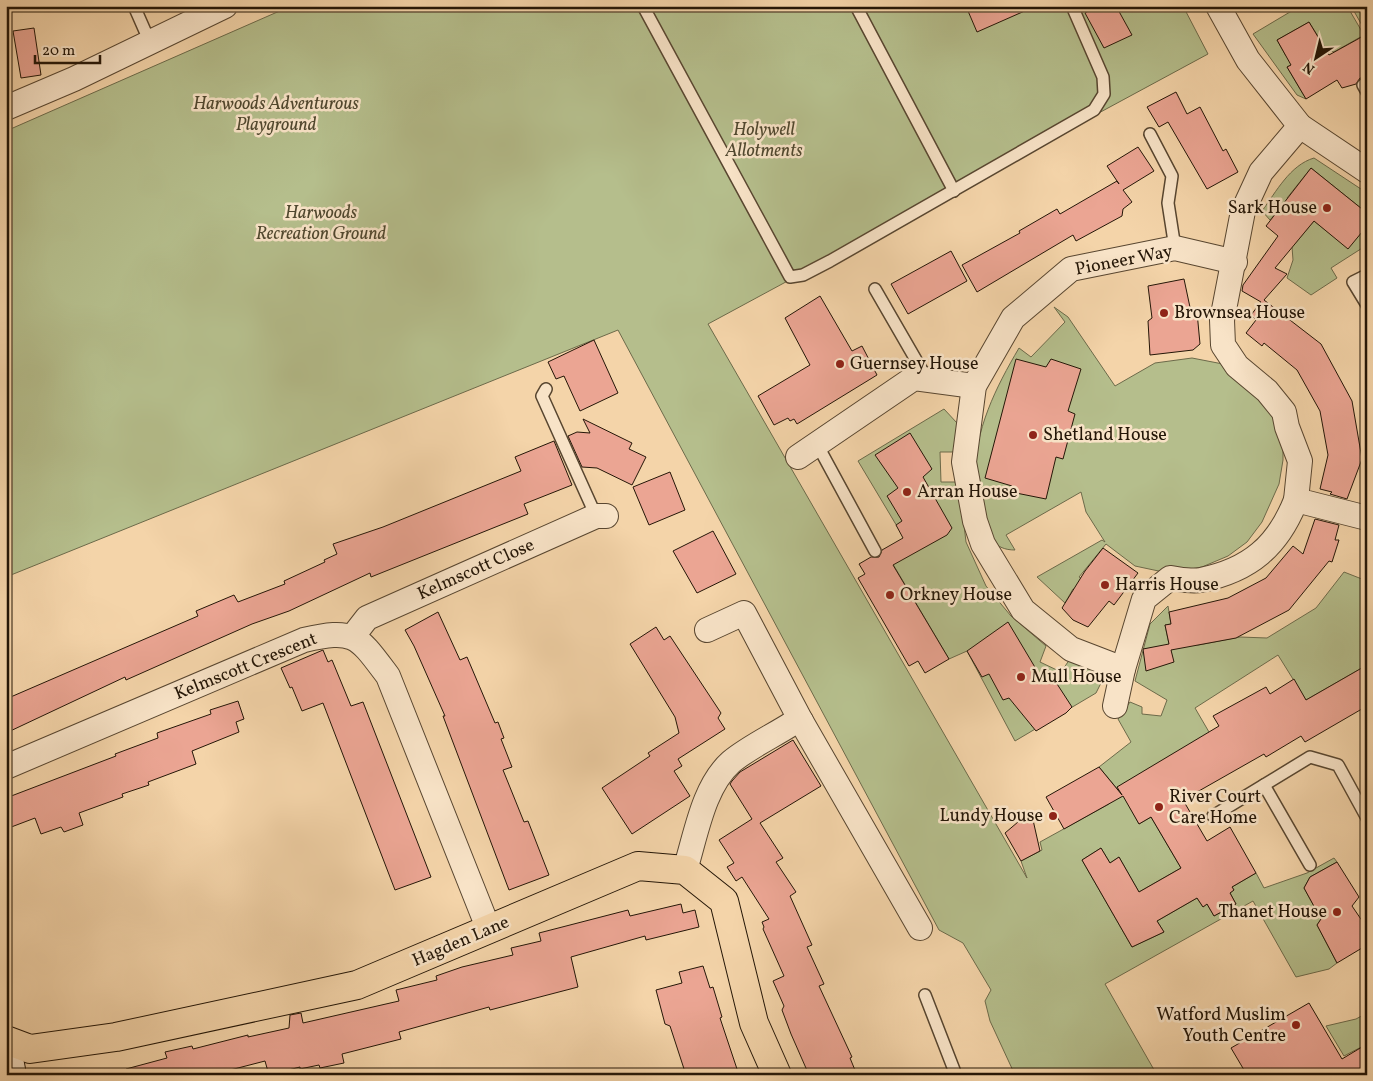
<svg xmlns="http://www.w3.org/2000/svg" width="1373" height="1081" viewBox="0 0 1373 1081" font-family="Vollkorn,serif">
<style>
.green{fill:#b5be8c;stroke:#6c6a4a}
.building{fill:#eba593;stroke:#241607}
.lines{fill:none;stroke-linecap:round;stroke-linejoin:round}
.lane-casing{stroke:#584630;stroke-width:14}
.street-casing{stroke:#584630;stroke-width:26}
.secondary-casing{stroke:#241607;stroke-width:30}
.primary-casing{stroke:#241607;stroke-width:30}
.lane{stroke:#f8e3c7;stroke-width:11}
.street{stroke:#f8e3c7;stroke-width:24}
.secondary{stroke:#f8e3c7;stroke-width:28}
.primary{stroke:#f4d4a9;stroke-width:28}
.poi-dot{fill:#8f2418;stroke:#f8e3c7;stroke-width:2}
.labels{text-anchor:middle;dominant-baseline:central;stroke-width:5;stroke-linejoin:round;paint-order:stroke}
.park-label{font-size:18px;font-style:italic;fill:#50482f;stroke:#f8e3c7}
.poi-label{font-size:18px;fill:#241607;stroke:#f8e3c7;text-anchor:start}
.street-label{font-size:18px;fill:#241607;stroke:#f8e3c7}
</style>
<rect width="100%" height="100%" fill="#f4d4a9"/>
<filter id="stains"><feTurbulence type="fractalNoise" baseFrequency=".004" numOctaves="4"/><feColorMatrix values="0 0 0 0 .2 0 0 0 0 .09 0 0 0 0 .02 0 0 0 .5 -.17"/></filter>
<radialGradient id="worn" r=".72"><stop offset=".6" stop-color="#630" stop-opacity="0"/><stop offset="1" stop-color="#630" stop-opacity=".3"/></radialGradient>
<!-- green -->
<g class="green">
<polygon points="291,6 1183,6 1208,54 708,324 1027,878 1021,861 1042,850 1040,842 1109,804 1119,791 1099,767 1131,742 1118,719 1130,702 1142,707 1142,714 1161,716 1167,700 1135,681 1150,624 1168,606 1171,624 1165,625 1169,644 1198,645 1240,637 1267,638 1316,608 1344,572 1367,581 1367,665 1306,700 1278,655 1195,708 1209,732 1130,807 1139,824 1151,817 1181,868 1139,892 1119,857 1110,863 1101,848 1082,860 1132,947 1164,932 1157,921 1197,898 1203,907 1207,904 1214,916 1236,904 1230,893 1234,890 1232,887 1256,873 1264,888 1307,873 1334,858 1337,862 1310,877 1304,888 1321,919 1317,925 1337,963 1329,969 1296,977 1253,901 1105,984 1157,1075 1015,1075 990,1021 985,1001 991,990 963,943 939,930 618,330 6,577 6,131"/>
<polygon points="1300,6 1347,6 1364,35 1334,52 1326,49 1309,22 1277,40 1286,56 1302,59 1287,67 1306,99 1297,95 1253,34"/>
<polygon points="1351,6 1367,6 1367,34"/>
<path d="M 1314,158 L 1367,193 L 1367,213 L 1311,168 L 1287,198 L 1296,205 L 1283,205 L 1270,220 L 1262,211 C 1276,192 1290,165 1314,158 Z"/>
<polygon points="1314,221 1348,248 1367,226 1367,245 1331,268 1337,278 1311,295 1287,278 1293,260 1292,247"/>
<path d="M 1054,307 L 1068,317 L 1115,386 L 1155,363 L 1192,358 L 1228,365 L 1276,411 L 1283,435 L 1283,460 L 1279,484 L 1262,522 L 1247,542 L 1228,556 L 1202,567 L 1168,573 L 1135,566 L 1106,544 L 1079,577 L 1084,580 L 1077,590 L 1073,589 L 1065,603 L 1037,577 L 1102,540 L 1105,542 L 1086,512 L 1081,492 L 1006,535 L 1015,550 C 994,550 989,537 984,519 C 981,505 976,491 975,477 C 974,431 996,387 1019,348 L 1031,357 L 1065,322 Z"/>
<polygon points="944,409 957,423 954,452 940,452 941,482 959,482 966,542 986,586 1011,616 1046,646 1040,662 1061,672 1070,659 1097,672 1101,683 1096,693 1015,741 967,651 949,659 884,549 913,553 858,461"/>
<polygon points="1367,1013 1367,1044 1344,1056 1326,1026 1356,1019"/>
</g>
<!-- building -->
<g class="building">
<polygon points="978,6 1036,6 977,32 968,11"/>
<polygon points="1097,6 1116,6 1132,35 1104,48 1085,13"/>
<polygon points="1309,22 1329,55 1367,34 1367,79 1360,78 1356,84 1342,88 1337,80 1306,99 1287,67 1291,65 1277,40"/>
<polygon points="34,28 41,75 21,78 13,31"/>
<polygon points="1176,92 1187,114 1200,107 1223,151 1226,149 1238,172 1207,189 1168,122 1159,127 1147,107"/>
<polygon points="1138,147 1154,171 1123,190 1132,202 1123,209 1122,216 1076,241 1073,235 977,292 962,265 1020,233 1019,231 1057,209 1060,214 1117,181 1119,184 1107,166"/>
<polygon points="1311,168 1367,213 1367,226 1348,249 1314,221 1275,268 1287,274 1264,300 1321,344 1352,401 1362,459 1347,499 1330,494 1332,492 1320,489 1328,455 1320,411 1297,370 1264,343 1262,346 1246,333 1256,320 1251,315 1261,302 1242,291 1243,285 1278,236 1266,226"/>
<polygon points="951,251 967,281 908,314 891,284"/>
<polygon points="1184,279 1191,312 1197,312 1200,344 1193,350 1150,355 1148,321 1152,318 1148,286"/>
<polygon points="820,296 852,351 862,346 877,375 797,424 794,419 790,421 788,418 774,425 758,396 810,365 785,318"/>
<polygon points="594,340 618,393 580,411 564,376 556,379 548,362"/>
<polygon points="1016,359 1046,367 1051,359 1081,369 1068,411 1075,414 1063,459 1056,457 1046,499 1011,492 1012,486 985,478"/>
<polygon points="583,419 632,443 629,449 646,457 632,485 597,468 582,467 568,436 577,432 590,433"/>
<polygon points="910,433 932,469 923,477 952,528 947,535 893,565 949,659 925,673 918,661 909,666 858,578 865,574 859,564 871,557 879,557 882,550 903,538 896,525 902,521 887,496 898,488 875,455"/>
<polygon points="554,441 572,485 524,504 528,514 371,577 370,573 289,611 252,624 126,680 125,677 6,733 6,699 198,616 196,611 234,595 238,602 285,584 284,581 325,562 324,560 337,554 333,544 383,527 521,471 515,457"/>
<polygon points="670,472 685,510 649,525 633,487"/>
<polygon points="1315,519 1339,525 1335,540 1339,540 1332,562 1329,561 1289,610 1236,638 1171,650 1174,662 1146,671 1143,649 1169,644 1165,625 1171,624 1169,612 1228,598 1266,578 1293,546 1303,554"/>
<polygon points="713,531 736,574 697,593 673,551"/>
<polygon points="1103,548 1138,573 1114,605 1109,601 1088,627 1073,620 1062,608 1085,571"/>
<polygon points="438,612 460,660 467,657 495,723 498,722 504,738 501,739 512,767 503,770 524,822 528,821 549,875 509,890 443,716 445,716 414,646 405,630"/>
<polygon points="1008,622 1039,674 1048,670 1072,707 1066,713 1036,731 1009,698 1003,700 989,674 982,677 967,651"/>
<polygon points="656,627 664,640 670,636 721,713 718,718 725,729 678,759 682,766 674,771 690,796 632,834 602,788 650,756 648,753 679,733 675,717 630,644"/>
<polygon points="323,650 328,662 332,660 351,706 363,702 431,877 395,890 323,703 302,711 292,687 290,688 281,668"/>
<polygon points="1367,665 1367,706 1305,742 1301,736 1266,757 1264,754 1183,800 1207,841 1230,827 1256,873 1232,887 1234,890 1230,893 1236,904 1214,916 1207,904 1203,907 1197,898 1157,921 1164,932 1132,947 1082,860 1101,848 1110,863 1119,857 1139,892 1181,868 1151,817 1139,824 1123,796 1064,829 1046,797 1099,767 1122,795 1117,787 1219,726 1213,716 1266,687 1270,694 1294,679 1306,700"/>
<polygon points="238,701 244,719 236,722 239,732 192,751 196,764 148,782 149,785 122,794 123,797 79,813 83,825 64,832 61,827 41,834 35,818 6,829 6,798 116,756 115,754 158,738 157,733 211,714 210,710"/>
<polygon points="793,740 821,786 760,823 783,858 776,862 796,892 790,896 812,945 807,947 824,984 819,986 852,1057 850,1058 857,1075 809,1075 791,1034 782,1010 784,1006 773,981 784,976 763,929 764,927 762,922 769,919 742,877 736,881 727,867 734,863 719,840 752,819 730,784 732,781 740,772"/>
<polygon points="1031,811 1040,851 1021,861 1005,833"/>
<polygon points="1337,862 1359,897 1352,906 1367,928 1367,945 1337,963 1317,925 1321,919 1304,888 1310,877"/>
<polygon points="681,904 683,913 695,910 699,927 646,940 645,936 571,957 578,987 490,1010 489,1007 399,1032 401,1039 342,1054 344,1063 320,1068 319,1065 300,1069 300,1067 269,1075 265,1061 211,1075 127,1075 126,1069 167,1058 165,1052 192,1046 193,1049 248,1035 248,1037 289,1028 290,1015 301,1013 303,1023 399,1001 396,990 437,980 436,976 462,967 513,955 511,948 541,941 539,933 628,910 630,916"/>
<polygon points="703,966 710,988 713,987 722,1017 720,1018 739,1075 686,1075 670,1026 665,1024 656,990 682,983 679,972"/>
<polygon points="1309,1003 1342,1059 1367,1044 1367,1075 1247,1075 1231,1048"/>
</g>
<g class="lines">
<defs>
<g id="lane">
<polyline points="134,6 145,31 152,41"/>
<polyline points="643,6 790,277 803,275 830,261 1094,110 1104,94 1103,77 1072,6"/>
<polyline points="856,6 954,191"/>
<polyline points="1363,85 1367,92"/>
<polyline points="1150,134 1172,176 1168,203 1175,248"/>
<polyline points="1367,275 1353,282 1367,305"/>
<polyline points="875,289 927,379"/>
<polyline points="546,389 542,396 596,516"/>
<polyline points="818,446 875,551"/>
<polyline points="1264,785 1310,865"/>
<polyline points="1213,816 1310,757 1338,765 1367,818"/>
<polyline points="925,995 956,1075"/>
</g>
<g id="street">
<polyline points="1218,6 1248,60 1300,126 1367,171"/>
<polyline points="6,108 74,79 225,6"/>
<polyline points="1300,126 1261,172 1243,211 1222,320 1223,345 1237,366 1267,391 1284,412 1287,427 1300,461 1296,500 1367,518"/>
<polyline points="798,457 914,378 974,386"/>
<polyline points="707,630 744,613 801,721 920,928"/>
<polyline points="353,636 367,618 596,516 606,516"/>
<polyline points="1123,669 1071,649 1023,610 983,544 975,521 964,462 974,386 1013,318 1071,269 1175,248 1235,262"/>
<path d="M 1115,706 L 1123,669 L 1144,599 L 1170,578 C 1179,579 1191,582 1201,580 C 1250,570 1278,546 1296,500"/>
<path d="M 6,767 L 304,640 C 355,628 358,636 388,676 L 489,930"/>
<path d="M 685,870 C 696,835 703,787 731,762 C 749,747 773,736 793,723 L 801,721"/>
</g>
<polyline id="secondary" points="9,1042 9,1059 12,1075"/>
<polyline id="primary" points="6,1040 30,1049 116,1037 357,985 638,866 685,870 724,901 754,1023 777,1075"/>
</defs>
<!-- lane casing -->
<use href="#lane" class="lane-casing"/>
<!-- street casing -->
<use href="#street" class="street-casing"/>
<!-- secondary casing -->
<use href="#secondary" class="secondary-casing"/>
<!-- primary casing -->
<use href="#primary" class="primary-casing"/>
<!-- lane -->
<use href="#lane" class="lane"/>
<!-- street -->
<use href="#street" class="street"/>
<!-- secondary -->
<use href="#secondary" class="secondary"/>
<!-- primary -->
<use href="#primary" class="primary"/>
</g>
<!-- markers -->
<g class="poi-dot">
<circle cx="1327" cy="208" r="5"/>
<circle cx="1164" cy="313" r="5"/>
<circle cx="840" cy="364" r="5"/>
<circle cx="1033" cy="435" r="5"/>
<circle cx="907" cy="492" r="5"/>
<circle cx="1105" cy="585" r="5"/>
<circle cx="890" cy="595" r="5"/>
<circle cx="1021" cy="677" r="5"/>
<circle cx="1159" cy="807" r="5"/>
<circle cx="1053" cy="816" r="5"/>
<circle cx="1337" cy="912" r="5"/>
<circle cx="1296" cy="1025" r="5"/>
</g>
<g class="labels">
<!-- park labels -->
<g class="park-label">
<text x="276" y="104">Harwoods Adventurous<tspan x="276" dy="21">Playground</tspan></text>
<text x="764" y="130">Holywell<tspan x="764" dy="21">Allotments</tspan></text>
<text x="321" y="213">Harwoods<tspan x="321" dy="21">Recreation Ground</tspan></text>
</g>
<!-- poi labels -->
<g class="poi-label">
<text x="1317" y="208" text-anchor="end">Sark House</text>
<text x="1174" y="313">Brownsea House</text>
<text x="850" y="364">Guernsey House</text>
<text x="1043" y="435">Shetland House</text>
<text x="917" y="492">Arran House</text>
<text x="1115" y="585">Harris House</text>
<text x="900" y="595">Orkney House</text>
<text x="1031" y="677">Mull House</text>
<text x="1169" y="797">River Court<tspan x="1169" dy="21">Care Home</tspan></text>
<text x="1043" y="816" text-anchor="end">Lundy House</text>
<text x="1327" y="912" text-anchor="end">Thanet House</text>
<text x="1286" y="1015" text-anchor="end">Watford Muslim<tspan x="1286" dy="21">Youth Centre</tspan></text>
</g>
<!-- street labels -->
<g class="street-label">
<text transform="translate(1124 261) rotate(-11)">Pioneer Way</text>
<text transform="translate(476 570) rotate(-24)">Kelmscott Close</text>
<text transform="translate(246 667) rotate(-22)">Kelmscott Crescent</text>
<text transform="translate(461 942) rotate(-23)">Hagden Lane</text>
</g>
</g>
<!-- margin -->
<rect width="1373" height="1081" fill="none" stroke="#f4d4a9" stroke-width="25"/>
<rect x="8" y="8" width="1358" height="1066" fill="none" stroke="#241607" stroke-width="2.5"/>
<rect x="12" y="12" width="1348" height="1056" fill="none" stroke="#241607"/>
<!-- north arrow -->
<g transform="translate(1316 58) rotate(215)" stroke="#f8e3c7" stroke-width="4" paint-order="stroke">
<path d="M0-4L9 19L0 12L-9 19Z" fill="#241607"/>
<text y="-8" font-size="14" font-weight="bold" text-anchor="middle" fill="#241607">N</text>
</g>
<!-- scale -->
<path d="M35 55v8h65v-8" fill="none" stroke="#241607" stroke-width="2.5"/>
<text x="42" y="55" font-size="15" fill="#241607" stroke="#f8e3c7" stroke-width="4" paint-order="stroke">20 m</text>
<rect width="100%" height="100%" filter="url(#stains)"/>
<rect width="100%" height="100%" fill="url(#worn)"/>
</svg>
